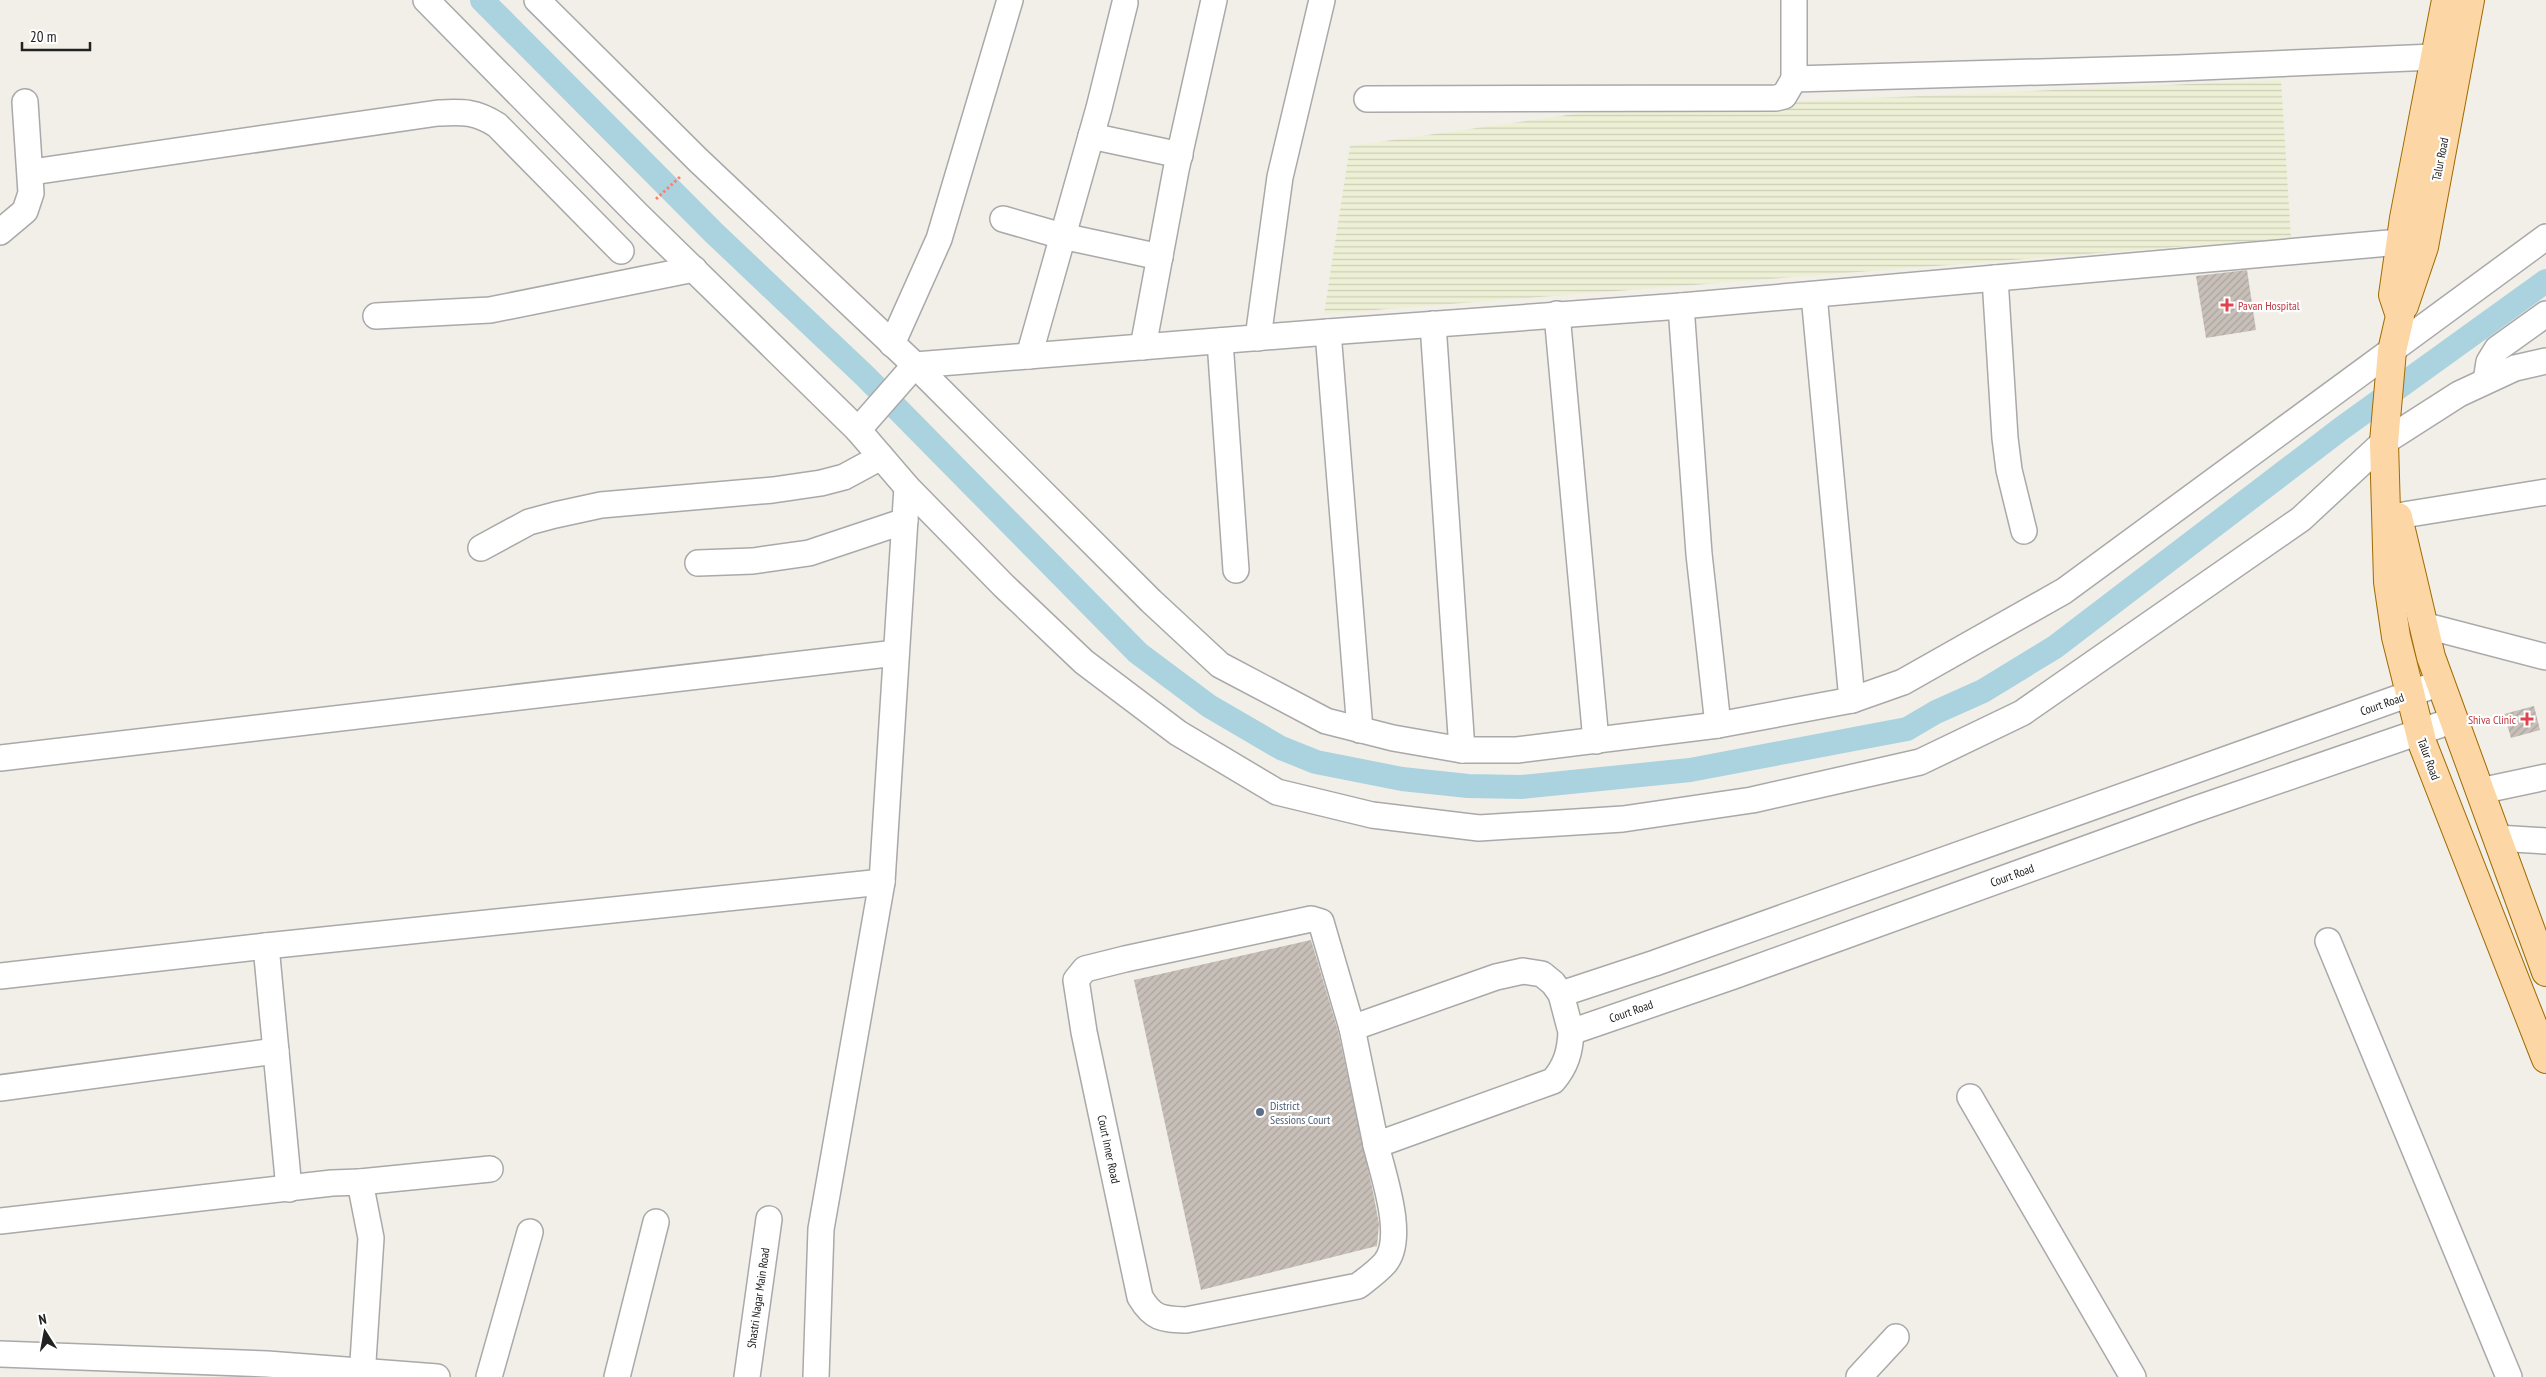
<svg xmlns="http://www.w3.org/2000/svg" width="2546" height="1377" viewBox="0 0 2546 1377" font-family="'PT Sans Narrow',sans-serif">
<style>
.farmland{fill:url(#farmland-rules)}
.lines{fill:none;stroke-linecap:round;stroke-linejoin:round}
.canal{stroke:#aad3df;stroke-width:24}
.building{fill:url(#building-hatch)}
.minor-casing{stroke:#a9a9a9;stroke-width:28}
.major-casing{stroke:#a06b00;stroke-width:30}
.path{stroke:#fa8072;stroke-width:3;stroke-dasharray:2.5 2.5;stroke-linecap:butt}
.minor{stroke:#fff;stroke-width:25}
.major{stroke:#fcd6a4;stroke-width:28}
.health-dot{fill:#e0444e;stroke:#fff;stroke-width:2}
.service-dot{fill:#5c6f8a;stroke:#fff;stroke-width:2}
.labels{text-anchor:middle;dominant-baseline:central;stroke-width:4.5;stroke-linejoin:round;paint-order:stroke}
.street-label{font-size:12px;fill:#222;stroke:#fff}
.health-label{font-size:12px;fill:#be3a42;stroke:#fff;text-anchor:start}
.service-label{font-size:12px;fill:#4e5e75;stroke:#fff;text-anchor:start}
</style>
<defs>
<pattern id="farmland-rules" width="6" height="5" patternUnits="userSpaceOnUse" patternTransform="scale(1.25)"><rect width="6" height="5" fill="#eef0d5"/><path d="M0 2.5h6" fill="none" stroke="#ccceb7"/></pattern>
<pattern id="building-hatch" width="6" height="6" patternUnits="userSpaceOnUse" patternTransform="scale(1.25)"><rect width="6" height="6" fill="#c7bfb8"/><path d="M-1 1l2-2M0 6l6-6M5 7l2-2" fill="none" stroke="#aba49e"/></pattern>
</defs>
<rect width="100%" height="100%" fill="#f2efe9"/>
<!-- farmland -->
<polygon class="farmland" points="2281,80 2291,238 1324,314 1350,146 1603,110"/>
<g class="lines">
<!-- canal -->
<polyline class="canal" points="482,0 714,233 865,376 1138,653 1209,706 1281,748 1316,762 1402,779 1468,786 1521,787 1690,770 1907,729 1936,712 1983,691 2055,647 2342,428 2546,281"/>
</g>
<!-- building -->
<g class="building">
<polygon points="2247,270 2256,330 2206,338 2196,276"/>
<polygon points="2534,706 2540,730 2511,738 2504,714"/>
<polygon points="1311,940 1338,1031 1373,1192 1379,1224 1377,1246 1201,1290 1134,980"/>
</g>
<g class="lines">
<defs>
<g id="minor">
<polyline points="426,0 638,215 858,430 907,487 1004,586 1084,662 1178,733 1277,792 1372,815 1479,828 1623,819 1752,800 1920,762 2022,713 2301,519 2384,442 2459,394 2515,368 2546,361"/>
<polyline points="537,0 698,160 915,365 1151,601 1220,665 1326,721 1393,738 1462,750 1517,750 1718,725 1852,700 1903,682 2064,591 2546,237"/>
<polyline points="1794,0 1794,79 2177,68 2434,57"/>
<polyline points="1367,99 1776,98 1784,96 1794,79"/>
<polyline points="1091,136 1180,155"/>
<path d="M 32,172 L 438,113 C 463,112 475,111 497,125 L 621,251"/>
<polyline points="1003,219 1062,236 1160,257"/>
<polyline points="0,232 25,211 31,193 25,102"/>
<polyline points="1995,278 2005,438 2009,470 2024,531"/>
<polyline points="1814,295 1852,700"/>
<polyline points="1681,306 1699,554 1718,725"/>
<polyline points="1557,314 1596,741"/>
<polyline points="376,316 490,310 694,269"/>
<polyline points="1433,324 1462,750"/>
<polyline points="1328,332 1360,730"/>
<polyline points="1258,338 1280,177 1322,0"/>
<polyline points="1220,341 1236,570"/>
<polyline points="892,344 939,239 1010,0"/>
<polyline points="1143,347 1176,170 1214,0"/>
<polyline points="1029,356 1099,108 1125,3"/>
<polyline points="2486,381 2489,362 2497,349 2546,314"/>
<polyline points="858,430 915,365 1328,332 1681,306 2400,242"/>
<polyline points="2397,516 2546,492"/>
<polyline points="481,548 529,522 555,515 601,505 773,490 821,483 844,477 881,457"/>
<polyline points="698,563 753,561 809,553 905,521"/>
<polyline points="2423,625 2546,657"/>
<polyline points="0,758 896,653"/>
<polyline points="2480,791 2546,777"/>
<polyline points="2497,838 2546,841"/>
<polyline points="2328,941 2509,1377"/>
<polyline points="266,946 289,1189"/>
<polyline points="0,976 266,946 882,882"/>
<polyline points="1561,994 1655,963 2440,683"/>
<path d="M 1352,1028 L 1321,922 L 1311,919 L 1125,959 L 1085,969 L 1076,980 L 1084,1032 L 1140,1297 C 1153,1319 1162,1319 1186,1320 L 1358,1286 C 1367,1279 1377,1272 1385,1263 C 1406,1238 1383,1175 1376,1145"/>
<path d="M 1571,1032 L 1561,994 L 1553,983 L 1542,974 L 1523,971 L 1496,977 L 1352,1028 L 1376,1145 L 1553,1081 C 1566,1066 1570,1052 1571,1032 L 1731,977 L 2193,810 L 2454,720"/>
<polyline points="0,1088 276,1051"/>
<polyline points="1970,1097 2133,1377"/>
<polyline points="360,1182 490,1169"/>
<polyline points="0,1221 332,1183 360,1182 371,1238 362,1377"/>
<polyline points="0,1354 267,1364 437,1377"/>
<polyline points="489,1377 530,1232"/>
<polyline points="617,1377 656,1222"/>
<polyline points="747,1377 769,1219"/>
<polyline points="816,1377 821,1229 882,882 907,487"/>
<polyline points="1859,1377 1896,1337"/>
</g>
<g id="major">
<polyline points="2446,0 2404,218 2393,295 2400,316 2392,351 2384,442 2388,582 2396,637 2423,745 2546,1059"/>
<polyline points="2404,306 2424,247 2470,0"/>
<polyline points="2398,517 2431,657 2546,972"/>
</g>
</defs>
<!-- minor casing -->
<use href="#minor" class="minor-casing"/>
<!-- major casing -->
<use href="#major" class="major-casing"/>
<!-- path -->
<polyline class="path" points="656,199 681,176"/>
<!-- minor -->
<use href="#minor" class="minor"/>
<!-- major -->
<use href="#major" class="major"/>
</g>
<!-- markers -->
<g class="health-dot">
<path d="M2224.5 297.5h5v5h5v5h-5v5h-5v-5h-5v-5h5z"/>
<path d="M2524.5 711.5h5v5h5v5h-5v5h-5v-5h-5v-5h5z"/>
</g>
<circle class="service-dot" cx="1260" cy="1112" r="5"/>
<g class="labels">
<!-- street labels -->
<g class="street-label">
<text transform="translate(2440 159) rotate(-79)">Talur Road</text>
<text transform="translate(2382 704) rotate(-19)">Court Road</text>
<text transform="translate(2429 759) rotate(70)">Talur Road</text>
<text transform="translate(2012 875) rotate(-20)">Court Road</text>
<text transform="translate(1631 1011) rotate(-19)">Court Road</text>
<text transform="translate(1109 1149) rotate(78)">Court Inner Road</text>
<text transform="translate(758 1298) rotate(-82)">Shastri Nagar Main Road</text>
</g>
<!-- health labels -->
<g class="health-label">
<text x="2238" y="305">Pavan Hospital</text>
<text x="2516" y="719" text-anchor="end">Shiva Clinic</text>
</g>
<!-- service labels -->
<g class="service-label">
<text x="1270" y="1105">District<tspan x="1270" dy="14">Sessions Court</tspan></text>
</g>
</g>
<!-- north arrow -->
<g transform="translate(45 1332) rotate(349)" stroke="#ffffff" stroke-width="4" paint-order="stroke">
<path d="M0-4L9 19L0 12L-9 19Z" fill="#222222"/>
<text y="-8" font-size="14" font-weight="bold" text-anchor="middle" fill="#222222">N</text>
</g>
<!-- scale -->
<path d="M22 42v8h68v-8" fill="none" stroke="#222222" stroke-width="2.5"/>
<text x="30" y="42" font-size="15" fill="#222222" stroke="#ffffff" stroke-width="4" paint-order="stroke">20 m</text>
</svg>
